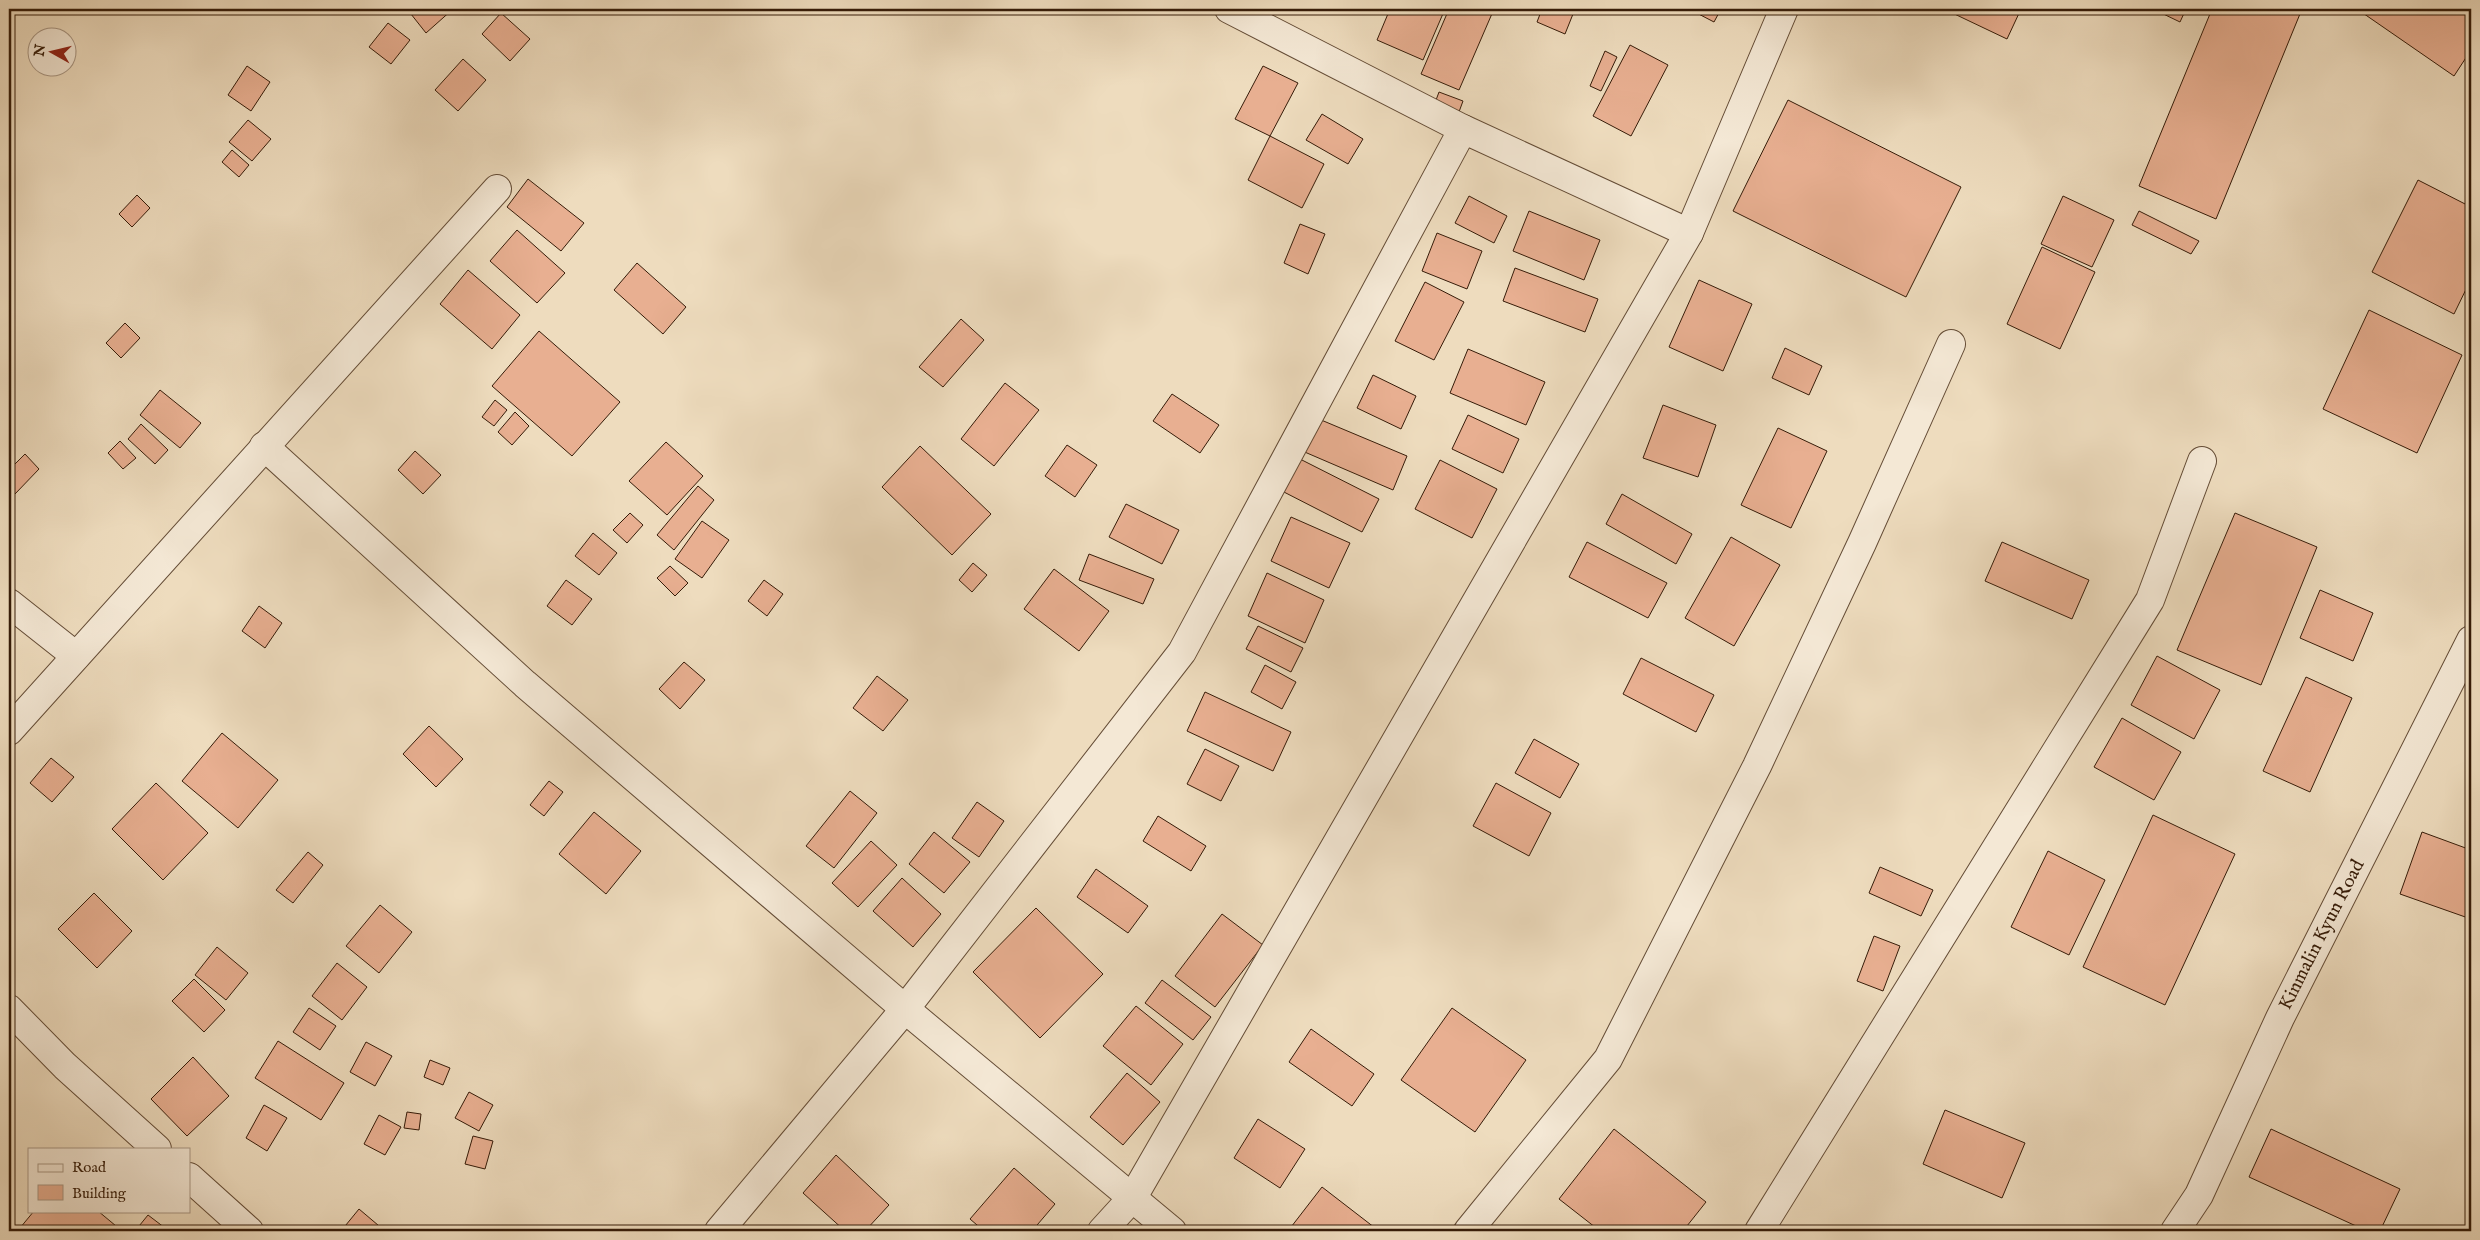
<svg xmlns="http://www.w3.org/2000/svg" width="2480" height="1240" viewBox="0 0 2480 1240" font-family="'IM FELL English',serif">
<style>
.building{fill:#e8af91;stroke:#361c09}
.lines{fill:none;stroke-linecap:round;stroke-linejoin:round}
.minor-casing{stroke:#644c36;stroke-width:30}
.minor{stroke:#f4e8d5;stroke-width:28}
.labels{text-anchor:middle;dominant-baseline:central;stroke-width:4;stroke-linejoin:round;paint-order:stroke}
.street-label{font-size:19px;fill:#361c09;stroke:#f4e8d5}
</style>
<rect width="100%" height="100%" fill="#eedcbe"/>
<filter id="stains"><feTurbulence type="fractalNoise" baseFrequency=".004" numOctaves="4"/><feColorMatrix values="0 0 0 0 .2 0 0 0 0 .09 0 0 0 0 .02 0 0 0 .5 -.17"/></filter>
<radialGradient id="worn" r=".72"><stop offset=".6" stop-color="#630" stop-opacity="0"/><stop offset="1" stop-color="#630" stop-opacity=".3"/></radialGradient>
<!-- building -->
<g class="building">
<polygon points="407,9 453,9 426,33"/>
<polygon points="1390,9 1445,9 1423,60 1377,40"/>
<polygon points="1449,9 1494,9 1459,90 1421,74"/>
<polygon points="1542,9 1575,9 1565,34 1537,22"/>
<polygon points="1689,9 1721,9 1714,22"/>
<polygon points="1944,9 2021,9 2007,39"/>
<polygon points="2153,9 2186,9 2180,22"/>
<polygon points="2212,9 2302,9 2216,219 2139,186"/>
<polygon points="2357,9 2471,9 2471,50 2454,76"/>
<polygon points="501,13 530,39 510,61 482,34"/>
<polygon points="388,23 410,40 391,64 369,47"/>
<polygon points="1630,45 1668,65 1631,136 1593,116"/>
<polygon points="1605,51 1617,57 1601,91 1590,86"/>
<polygon points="463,59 486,80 458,111 435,90"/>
<polygon points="247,66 270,82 251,111 228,95"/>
<polygon points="1263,66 1298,83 1270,136 1235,119"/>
<polygon points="1439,92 1463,101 1456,120 1432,111"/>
<polygon points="1788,100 1961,187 1906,297 1733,211"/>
<polygon points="1322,114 1363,139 1348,164 1306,140"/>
<polygon points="248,120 271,139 252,161 229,142"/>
<polygon points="1270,136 1324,164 1302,208 1248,180"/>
<polygon points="232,150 249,165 239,177 222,162"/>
<polygon points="528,179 584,223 561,251 507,207"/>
<polygon points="2418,180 2471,207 2471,279 2454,314 2372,272"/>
<polygon points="137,195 150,208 132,227 119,214"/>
<polygon points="1469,196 1507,216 1494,243 1455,223"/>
<polygon points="2063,196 2114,220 2092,267 2041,244"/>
<polygon points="1529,211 1600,240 1584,280 1513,251"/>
<polygon points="2139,211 2199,241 2191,254 2132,225"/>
<polygon points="1300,224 1325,234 1308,274 1284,263"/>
<polygon points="517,230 565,273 537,303 490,261"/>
<polygon points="1437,233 1482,251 1467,289 1422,271"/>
<polygon points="2042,247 2095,272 2060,349 2007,324"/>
<polygon points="637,263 686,307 663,334 614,290"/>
<polygon points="1515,268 1598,299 1585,332 1503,301"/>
<polygon points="468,270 520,315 492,349 440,304"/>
<polygon points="1699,280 1752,304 1723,371 1669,347"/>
<polygon points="1425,282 1464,302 1434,360 1395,341"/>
<polygon points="2369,310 2462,355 2417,453 2323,409"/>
<polygon points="961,319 984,340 943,387 919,367"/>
<polygon points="125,323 140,338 121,358 106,343"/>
<polygon points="539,331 620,402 572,456 492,386"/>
<polygon points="1785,348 1822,366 1809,395 1772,378"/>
<polygon points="1468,349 1545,382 1526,425 1450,393"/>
<polygon points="1373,375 1416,396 1401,429 1357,408"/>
<polygon points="1005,383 1039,410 994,466 961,439"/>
<polygon points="160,390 201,423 180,448 140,415"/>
<polygon points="1172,394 1219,425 1200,453 1153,421"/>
<polygon points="495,400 507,410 494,426 482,417"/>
<polygon points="1663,405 1716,425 1698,477 1643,458"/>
<polygon points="515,412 529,426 512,445 498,432"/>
<polygon points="1468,415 1519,439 1503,473 1452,449"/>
<polygon points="1314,417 1407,456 1393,490 1300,450"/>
<polygon points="141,424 168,450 155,464 128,439"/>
<polygon points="1778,428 1827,451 1791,528 1741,505"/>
<polygon points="120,441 136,458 123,469 108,453"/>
<polygon points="666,442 703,476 667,515 629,481"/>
<polygon points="1067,445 1097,465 1075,497 1045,476"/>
<polygon points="920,446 991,514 952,555 882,487"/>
<polygon points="415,451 441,475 423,494 398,470"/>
<polygon points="25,454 39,469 15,494 9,488 9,470"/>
<polygon points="1296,457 1379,499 1362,532 1280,490"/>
<polygon points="1440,460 1497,489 1472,538 1415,509"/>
<polygon points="698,486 714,500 674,550 657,535"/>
<polygon points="1622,494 1692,534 1676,564 1606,524"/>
<polygon points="1126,504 1179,530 1162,564 1109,537"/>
<polygon points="630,513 643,525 627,543 613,530"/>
<polygon points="2235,513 2317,547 2261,685 2177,650"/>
<polygon points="1291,517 1350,543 1329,588 1271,561"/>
<polygon points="702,521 729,540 702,578 675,559"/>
<polygon points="593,533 617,553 599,575 575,556"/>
<polygon points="1731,537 1780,565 1734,646 1685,618"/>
<polygon points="1587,542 1667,583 1648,618 1569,577"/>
<polygon points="2002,542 2089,580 2072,619 1985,581"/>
<polygon points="1089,554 1154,579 1143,604 1079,580"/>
<polygon points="973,563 987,575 972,592 959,580"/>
<polygon points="670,566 688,583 675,596 657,578"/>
<polygon points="1054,569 1109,611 1079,651 1024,609"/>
<polygon points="1267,573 1324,600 1305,643 1248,616"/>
<polygon points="566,580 592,599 572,625 547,606"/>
<polygon points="764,580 783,594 767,616 748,601"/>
<polygon points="2320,590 2373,613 2353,661 2300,638"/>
<polygon points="259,606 282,623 265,648 242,631"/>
<polygon points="1258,626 1303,648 1291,672 1246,649"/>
<polygon points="2157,656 2220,690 2194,739 2131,705"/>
<polygon points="1641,658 1714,695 1696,732 1623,694"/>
<polygon points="684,662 705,680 680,709 659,689"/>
<polygon points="1265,665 1296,682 1282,709 1251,692"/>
<polygon points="877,676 908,700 883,731 853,708"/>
<polygon points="2306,677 2352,698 2310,792 2263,771"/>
<polygon points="1205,692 1291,732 1273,771 1187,731"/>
<polygon points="2122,718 2181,752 2154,800 2094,767"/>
<polygon points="429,726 463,759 436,787 403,754"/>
<polygon points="222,733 278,780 238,828 182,781"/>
<polygon points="1534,739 1579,764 1560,798 1515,773"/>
<polygon points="1205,749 1239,766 1221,801 1187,784"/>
<polygon points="51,758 74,777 52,802 30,783"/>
<polygon points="549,781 563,792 544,816 530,805"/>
<polygon points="156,783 208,833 163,880 112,829"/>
<polygon points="1496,783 1551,813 1529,856 1473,826"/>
<polygon points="850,791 877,813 834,868 806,846"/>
<polygon points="977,802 1004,821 979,857 952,838"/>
<polygon points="594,812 641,851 606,894 559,854"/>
<polygon points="2153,815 2235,854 2165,1005 2083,967"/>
<polygon points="1158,816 1206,846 1191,871 1143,841"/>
<polygon points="934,832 970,862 944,893 909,864"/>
<polygon points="2422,832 2471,850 2471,919 2400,894"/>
<polygon points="871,841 897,865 858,907 832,883"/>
<polygon points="2048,851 2105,880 2069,955 2011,927"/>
<polygon points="308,852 323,865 293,903 276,890"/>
<polygon points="1880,867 1933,890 1921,916 1869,893"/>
<polygon points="1096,869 1148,906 1128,933 1077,897"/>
<polygon points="902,878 941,914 913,947 873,911"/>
<polygon points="94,893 132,931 97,968 58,929"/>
<polygon points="380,905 412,932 379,973 346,946"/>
<polygon points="1036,908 1103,974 1040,1038 973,972"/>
<polygon points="1222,914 1263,945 1215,1007 1175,976"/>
<polygon points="1874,936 1900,946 1883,991 1857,981"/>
<polygon points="217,947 248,973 226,1000 195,975"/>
<polygon points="337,963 367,987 342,1020 312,996"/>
<polygon points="194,979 225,1010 204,1032 172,1001"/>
<polygon points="1162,980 1211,1017 1193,1040 1145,1003"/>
<polygon points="1136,1006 1183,1044 1151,1085 1103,1046"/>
<polygon points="309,1008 336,1026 320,1050 293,1032"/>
<polygon points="1452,1008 1526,1060 1475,1132 1401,1080"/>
<polygon points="1311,1029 1374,1074 1352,1106 1289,1062"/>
<polygon points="278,1041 344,1083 321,1120 255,1078"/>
<polygon points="366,1042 392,1056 375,1086 350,1072"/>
<polygon points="193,1057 229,1096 187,1136 151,1099"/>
<polygon points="430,1060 450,1068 443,1085 424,1077"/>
<polygon points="1127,1073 1160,1102 1123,1145 1090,1117"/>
<polygon points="469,1092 493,1105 479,1131 455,1118"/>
<polygon points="264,1105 287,1118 267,1151 246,1138"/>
<polygon points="1945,1110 2025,1143 2002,1198 1923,1164"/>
<polygon points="407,1112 421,1114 419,1130 404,1128"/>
<polygon points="379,1115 401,1127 385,1155 364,1144"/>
<polygon points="1258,1119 1305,1149 1280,1188 1234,1158"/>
<polygon points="1614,1129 1706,1202 1683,1231 1600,1231 1559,1199"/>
<polygon points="2271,1129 2400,1189 2380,1231 2367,1231 2249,1177"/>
<polygon points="473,1136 493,1141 485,1169 465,1164"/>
<polygon points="836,1155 889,1205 865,1231 845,1231 803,1193"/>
<polygon points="1014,1168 1055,1204 1032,1231 984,1231 970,1219"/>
<polygon points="1322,1187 1379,1231 1288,1231"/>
<polygon points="359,1209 385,1231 341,1231"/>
<polygon points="34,1211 98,1211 122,1231 24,1231 20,1228"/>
<polygon points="148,1215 169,1231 135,1231"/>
</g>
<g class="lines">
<defs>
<g id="minor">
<polyline points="1229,9 1463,129"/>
<polyline points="264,446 525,684 905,1009 1172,1231"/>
<polyline points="9,603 76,656"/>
<polyline points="9,731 497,189"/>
<polyline points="9,1009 65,1066 157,1149"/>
<polyline points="189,1177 249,1231"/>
<polyline points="719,1231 905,1009 1182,652 1463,129 1689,233"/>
<polyline points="1102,1231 1133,1197 1689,233 1784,9"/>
<polyline points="1468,1231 1608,1059 1757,766 1862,543 1951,344"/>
<polyline points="1759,1231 2150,600 2202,461"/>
<polyline points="2175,1231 2199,1195 2280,1018 2471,640"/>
</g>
</defs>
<!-- minor casing -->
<use href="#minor" class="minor-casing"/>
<!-- minor -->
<use href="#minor" class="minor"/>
</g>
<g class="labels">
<!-- street labels -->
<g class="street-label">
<text transform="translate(2322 935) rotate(-63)">Kinmalin Kyun Road</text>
</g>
</g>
<!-- margin -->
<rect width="2480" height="1240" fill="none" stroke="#eedcbe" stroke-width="30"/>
<rect x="10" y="10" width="2460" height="1220" fill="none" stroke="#361c09" stroke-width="2.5"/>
<rect x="15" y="15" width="2450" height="1210" fill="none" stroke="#361c09"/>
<!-- legend -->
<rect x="28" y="1148" width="162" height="65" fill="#f4e8d5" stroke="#a89683"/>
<rect x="38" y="1164" width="25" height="8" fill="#f4e8d5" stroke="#a89683"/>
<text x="72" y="1172" font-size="15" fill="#361c09">Road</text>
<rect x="38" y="1185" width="25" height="15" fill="#e8af91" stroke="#a89683"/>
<text x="72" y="1198" font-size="15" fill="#361c09">Building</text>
<!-- north arrow -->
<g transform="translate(52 52) rotate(278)"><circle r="24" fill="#f4e8d5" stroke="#a89683"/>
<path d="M0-4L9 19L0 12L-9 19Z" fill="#8f2418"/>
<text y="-8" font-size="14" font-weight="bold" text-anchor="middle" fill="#361c09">N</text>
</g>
<rect width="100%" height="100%" filter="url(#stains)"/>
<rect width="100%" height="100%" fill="url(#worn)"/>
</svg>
